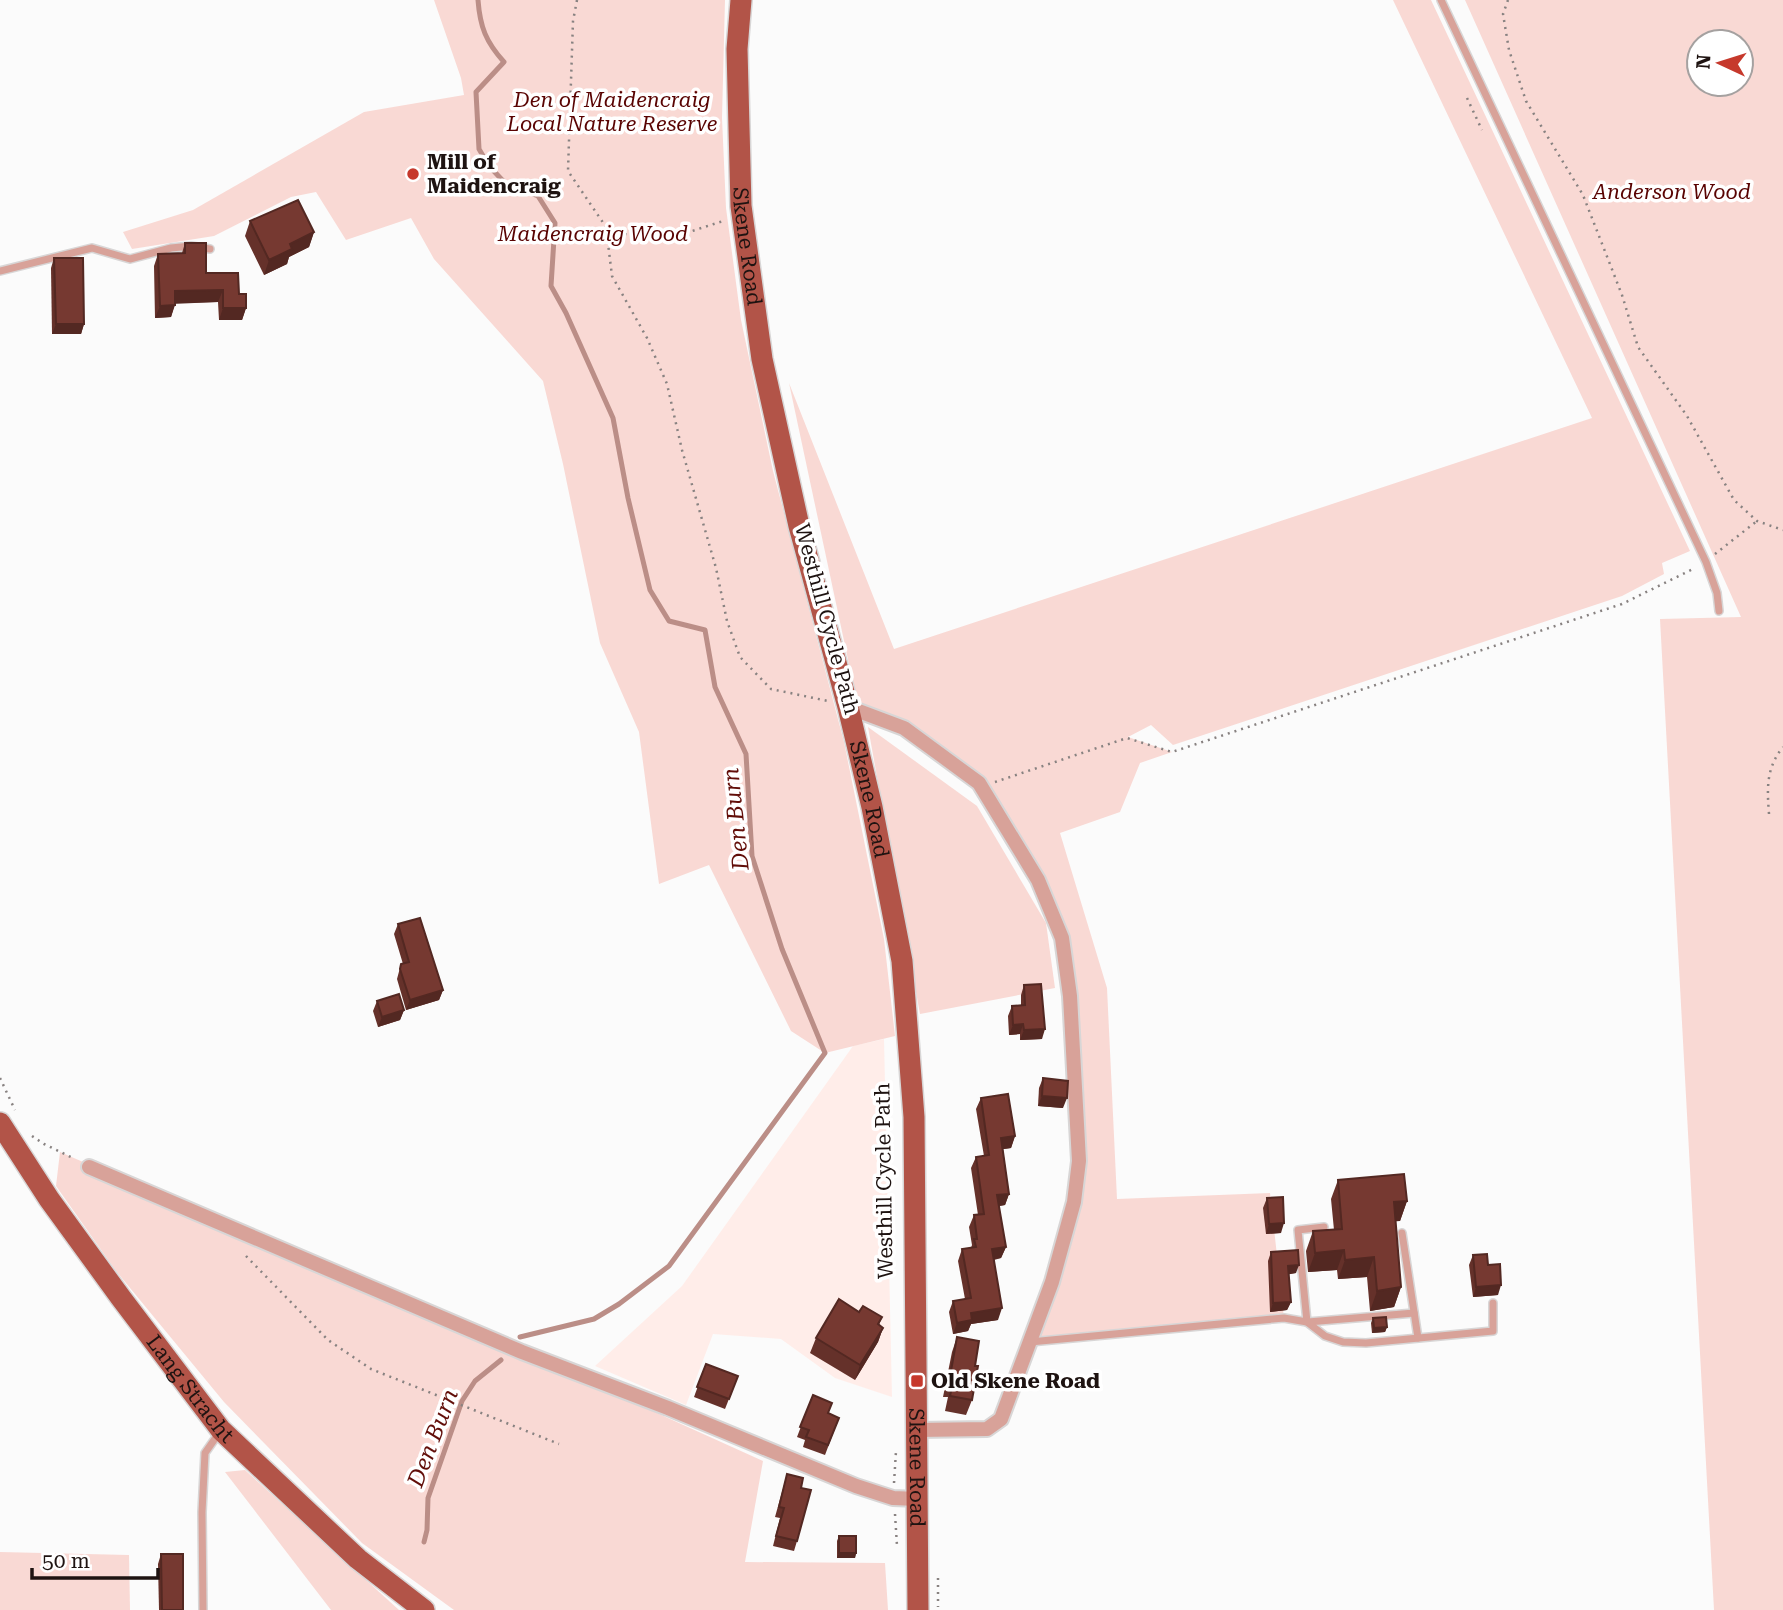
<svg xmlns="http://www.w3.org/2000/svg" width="1783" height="1610" viewBox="0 0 1783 1610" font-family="'Roboto Serif',serif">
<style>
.built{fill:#ffede9}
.green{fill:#f9d9d4;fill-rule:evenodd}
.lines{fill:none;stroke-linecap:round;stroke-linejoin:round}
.stream{stroke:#bb8e87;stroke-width:5}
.lane-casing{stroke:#d8d6d6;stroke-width:10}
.street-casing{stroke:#d8d6d6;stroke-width:18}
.primary-casing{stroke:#d8d6d6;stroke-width:24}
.path{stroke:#888281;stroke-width:2.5;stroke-dasharray:2 5;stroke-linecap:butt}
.lane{stroke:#d8a299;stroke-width:7}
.street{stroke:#d8a299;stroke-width:14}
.primary{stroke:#b25448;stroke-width:21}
.wall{fill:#65312a}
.shaded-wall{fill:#532822}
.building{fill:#763931;stroke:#532822;stroke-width:2}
.poi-dot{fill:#c6392c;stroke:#fff;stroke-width:2.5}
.labels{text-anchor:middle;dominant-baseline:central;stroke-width:7;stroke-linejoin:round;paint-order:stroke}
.park-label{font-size:21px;font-style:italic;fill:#590302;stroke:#fff}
.poi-label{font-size:21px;font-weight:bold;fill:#1e1311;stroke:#fff;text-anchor:start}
.street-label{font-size:21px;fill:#1e1311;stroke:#fff}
.water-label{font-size:23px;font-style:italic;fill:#620e09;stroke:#fff}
</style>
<rect width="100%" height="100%" fill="#fbfbfb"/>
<!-- built -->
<polygon class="built" points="884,1039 892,1397 835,1378 781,1339 713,1334 686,1405 595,1366 682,1286 853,1046"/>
<!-- green -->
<g class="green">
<polygon points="434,0 725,0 722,118 726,208 741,320 773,471 844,742 884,939 895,1036 825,1053 791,1031 709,865 659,884 639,732 600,643 563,464 543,381 434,259 411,218 346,240 316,192 291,197 214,236 132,249 123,232 193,210 364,112 464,95 461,78"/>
<polygon points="1393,0 1431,0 1690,551 1662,563 1664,574 1622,596 1173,745 1151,725 1128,737 1172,752 1140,763 1120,812 1060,833 1107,988 1117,1199 1270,1193 1284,1318 1029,1342 1079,1161 1062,938 982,787 904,728 859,711 789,383 894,649 1592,418"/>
<path d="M 1465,0 L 1783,0 L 1783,1610 L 1714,1610 L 1660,619 L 1741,617 ZM 1699,42 L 1741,42 L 1741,84 L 1699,84 Z"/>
<polygon points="868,727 977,806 1046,923 1055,988 920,1014"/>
<polygon points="60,1152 522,1352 763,1461 745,1562 885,1563 888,1610 454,1610 362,1543 224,1402 116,1271 56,1186"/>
<polygon points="245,1470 399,1610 331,1610 225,1472"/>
<polygon points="0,1552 129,1555 130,1610 0,1610"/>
</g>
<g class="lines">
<!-- stream -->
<g class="stream">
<path d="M 478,0 C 480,27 486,42 504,62 L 476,92 L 479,149 L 489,166 L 506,184 L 538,196 L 555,223 L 551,286 L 566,313 L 613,418 L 628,498 L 650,590 L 669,621 L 705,630 L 715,687 L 746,754 L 752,856 L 782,949 L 825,1053 L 669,1266 L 619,1304 L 594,1319 L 520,1337"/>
<polyline points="424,1542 427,1530 428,1498 462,1401 475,1381 501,1360"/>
</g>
<defs>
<g id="lane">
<polyline points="1441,0 1706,562 1717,593 1719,611"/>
<polyline points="0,271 92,248 130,259 171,248 191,246 210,249"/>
<polyline points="1402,1233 1418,1338"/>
<polyline points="1307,1322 1325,1336 1343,1342 1366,1343 1493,1331 1493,1303"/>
<polyline points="1308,1322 1414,1313"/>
<polyline points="1030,1342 1284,1318 1307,1322 1298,1230 1324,1227"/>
<polyline points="203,1610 202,1512 205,1453 219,1433"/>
</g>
<g id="street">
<polyline points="848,707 904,728 979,783 1038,880 1062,938 1070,996 1079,1161 1074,1202 1052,1282 1001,1419 987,1429 917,1430"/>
<polyline points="89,1167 522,1352 668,1408 856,1486 893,1498 918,1499"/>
</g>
<g id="primary">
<path id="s1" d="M 741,0 L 737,49 L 741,206 L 762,359 L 799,526 L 848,707 L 872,807 L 902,961 L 914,1117 L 918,1610"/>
<path id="s2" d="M 0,1123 L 49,1199 L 121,1298 L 221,1430 L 358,1559 L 424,1610"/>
</g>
</defs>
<!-- lane casing -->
<use href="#lane" class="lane-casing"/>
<!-- street casing -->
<use href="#street" class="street-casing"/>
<!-- primary casing -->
<use href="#primary" class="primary-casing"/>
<!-- path -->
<g class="path">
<polyline points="577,0 573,21 568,171 606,227 642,240 686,233 723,221"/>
<polyline points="1508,0 1503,14 1509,50 1526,101 1583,195 1622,295 1638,347 1687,416 1734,500 1757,521 1783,530"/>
<polyline points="1467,98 1482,130"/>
<polyline points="606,227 612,276 647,338 667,384 682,450 716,568 727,621 740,657 771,689 828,701"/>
<polyline points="1715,554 1757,521"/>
<polyline points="995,782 1127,738 1172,752 1622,604 1695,568"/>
<path d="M 1769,814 C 1767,788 1766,768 1783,747"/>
<polyline points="0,1078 15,1110"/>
<polyline points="32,1136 44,1144 75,1159"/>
<polyline points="246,1256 328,1340 371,1369 559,1444"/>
<polyline points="894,1483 896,1451"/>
<polyline points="895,1514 897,1546"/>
<polyline points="938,1578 938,1607"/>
</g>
<!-- lane -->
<use href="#lane" class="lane"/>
<!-- street -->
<use href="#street" class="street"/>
<!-- primary -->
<use href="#primary" class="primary"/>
</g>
<!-- wall -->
<g class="wall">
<polygon points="250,221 314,232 309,247 289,257 287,264 264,275 245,236"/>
<polygon points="185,243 206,273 239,294 246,308 242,320 219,320 218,302 175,303 171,317 155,318 154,266 158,254 182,253"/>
<polygon points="54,258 84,324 81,334 52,334 51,268"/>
<polygon points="398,924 443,990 439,1000 406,1010 397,979 401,964 403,964 394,934"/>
<polygon points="1024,985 1042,1039 1020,1040 1020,1034 1009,1035 1008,1016 1012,1006 1021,1005 1021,995"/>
<polygon points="377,1001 404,1010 400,1020 378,1027 373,1011"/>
<polygon points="1043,1078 1063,1108 1038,1106 1039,1088"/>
<polygon points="981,1098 1015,1136 1011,1148 1003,1149 1009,1194 1005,1205 999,1206 1006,1247 1001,1258 994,1260 998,1320 971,1324 968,1331 953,1334 949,1312 953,1301 965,1299 958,1261 962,1249 971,1248 972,1245 969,1227 974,1215 978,1215 971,1168 976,1157 984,1156 976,1109"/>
<polygon points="1338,1180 1407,1201 1400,1221 1395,1221 1401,1287 1394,1307 1370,1311 1367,1277 1338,1279 1337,1270 1308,1272 1306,1251 1313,1231 1334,1230 1331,1199"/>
<polygon points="1267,1198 1281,1233 1266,1234 1263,1208"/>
<polygon points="1271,1252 1296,1273 1288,1274 1291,1302 1287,1310 1270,1312 1268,1261"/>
<polygon points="1473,1255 1488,1265 1498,1295 1473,1297 1469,1265"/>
<polygon points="859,1312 882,1317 879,1325 883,1328 878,1342 855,1380 810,1353 816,1338"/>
<polygon points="1373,1318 1387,1327 1385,1332 1372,1333 1371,1323"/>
<polygon points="957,1337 975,1366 972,1400 966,1415 945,1411 948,1397 943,1397 952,1352"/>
<polygon points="706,1364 738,1376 725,1409 694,1397"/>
<polygon points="813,1395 828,1413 839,1418 825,1455 803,1447 805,1440 797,1437"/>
<polygon points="787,1474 801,1488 797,1541 794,1551 773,1546 780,1518 775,1517"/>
<polygon points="839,1536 856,1553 855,1558 837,1558 837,1541"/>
<polygon points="161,1554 183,1610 159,1610 158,1564"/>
</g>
<!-- shaded-wall -->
<g class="shaded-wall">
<polygon points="314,232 309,247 289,257 287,264 264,275 269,260 290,244"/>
<polygon points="223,290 218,302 171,304 175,291"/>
<polygon points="175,305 171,317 155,318 160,306"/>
<polygon points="223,308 246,308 242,320 219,320"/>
<polygon points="56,324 84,324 81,334 52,334"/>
<polygon points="443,990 439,1000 406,1010 410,1000"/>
<polygon points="404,1010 400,1020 378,1027 382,1017"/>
<polygon points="1023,1024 1020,1034 1009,1035 1013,1025"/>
<polygon points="1045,1029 1042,1039 1020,1040 1024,1030"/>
<polygon points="1042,1096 1067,1098 1063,1108 1038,1106"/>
<polygon points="1015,1136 1011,1148 997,1150 1001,1138"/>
<polygon points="1009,1194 1005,1205 993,1207 997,1195"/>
<polygon points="1407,1201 1400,1221 1387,1222 1394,1202"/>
<polygon points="1284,1223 1281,1233 1266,1234 1269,1224"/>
<polygon points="1006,1247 1001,1258 988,1260 992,1249"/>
<polygon points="1344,1250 1337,1270 1308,1272 1315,1253"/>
<polygon points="1374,1257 1367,1277 1338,1279 1345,1260"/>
<polygon points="1299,1265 1296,1273 1285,1275 1288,1266"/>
<polygon points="1501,1285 1498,1295 1473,1297 1476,1287"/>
<polygon points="1401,1287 1394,1307 1370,1311 1377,1291"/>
<polygon points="1291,1302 1287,1310 1270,1312 1273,1303"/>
<polygon points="1002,1308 998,1320 971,1324 968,1331 953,1334 957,1323 971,1313"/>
<polygon points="1387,1327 1385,1332 1372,1333 1374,1328"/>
<polygon points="883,1328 878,1342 855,1380 860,1365"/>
<polygon points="839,1553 856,1553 855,1558 837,1558"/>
</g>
<!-- building -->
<g class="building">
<polygon points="298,200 314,232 290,244 292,249 269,260 250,221"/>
<polygon points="185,243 206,243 206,273 238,273 239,294 246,294 246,308 223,308 223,290 175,291 175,305 160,306 158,254 185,253"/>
<polygon points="54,258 83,258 84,324 56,324"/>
<polygon points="420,918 443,990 410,1000 400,969 401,964 409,962 398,924"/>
<polygon points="1041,984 1045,1029 1024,1030 1023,1024 1013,1025 1012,1006 1025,1005 1024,985"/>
<polygon points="399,994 404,1010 382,1017 377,1001"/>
<polygon points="1043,1078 1068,1081 1067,1098 1042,1096"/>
<polygon points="1008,1094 1015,1136 1001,1138 1009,1194 997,1195 1006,1247 992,1249 1002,1308 971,1313 972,1320 957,1323 953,1301 971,1298 962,1249 976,1247 974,1239 977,1239 974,1215 984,1214 976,1157 989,1155 981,1098"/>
<polygon points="1404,1174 1407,1201 1394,1202 1401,1287 1377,1291 1374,1257 1345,1260 1344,1250 1315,1253 1313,1231 1342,1229 1338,1180"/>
<polygon points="1283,1197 1284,1223 1269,1224 1267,1198"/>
<polygon points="1298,1250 1299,1265 1288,1266 1291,1302 1273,1303 1271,1252"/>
<polygon points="1487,1254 1488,1265 1500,1264 1501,1285 1476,1287 1473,1255"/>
<polygon points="839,1299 859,1312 863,1306 882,1317 878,1324 883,1328 860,1365 816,1338"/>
<polygon points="1386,1317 1387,1327 1374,1328 1373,1318"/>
<polygon points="957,1337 979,1341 975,1366 978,1366 972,1400 950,1396 953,1382 949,1382"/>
<polygon points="706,1364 738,1376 729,1399 697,1387"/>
<polygon points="813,1395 832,1403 828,1413 839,1418 828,1445 806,1437 809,1430 800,1427"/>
<polygon points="787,1474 803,1478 801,1488 811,1490 797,1541 776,1536 784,1508 779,1507"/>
<rect x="839" y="1536" width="17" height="17"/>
<polygon points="161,1554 183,1554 183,1610 162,1610"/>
</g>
<!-- markers -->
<g class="poi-dot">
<circle cx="413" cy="174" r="7"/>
<rect x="910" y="1374" width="14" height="14" rx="3.5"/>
</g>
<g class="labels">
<!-- park labels -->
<g class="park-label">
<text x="612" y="100">Den of Maidencraig<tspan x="612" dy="24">Local Nature Reserve</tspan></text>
<text x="1672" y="192">Anderson Wood</text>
<text x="593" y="234">Maidencraig Wood</text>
</g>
<!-- poi labels -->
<g class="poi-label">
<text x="427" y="162">Mill of<tspan x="427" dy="24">Maidencraig</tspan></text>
<text x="931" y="1381">Old Skene Road</text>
</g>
<!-- street labels -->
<g class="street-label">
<text stroke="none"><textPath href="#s1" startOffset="247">Skene Road</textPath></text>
<text transform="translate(827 619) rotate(75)">Westhill Cycle Path</text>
<text stroke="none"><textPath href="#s1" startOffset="814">Skene Road</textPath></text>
<text transform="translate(884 1181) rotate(-91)">Westhill Cycle Path</text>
<text stroke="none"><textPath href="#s2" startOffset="327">Lang Stracht</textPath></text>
<text stroke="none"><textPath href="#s1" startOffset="1486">Skene Road</textPath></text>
</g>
<!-- water labels -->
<g class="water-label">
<text transform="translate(736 819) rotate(-96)">Den Burn</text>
<text transform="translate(433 1438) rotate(-69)">Den Burn</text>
</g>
</g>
<!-- north arrow -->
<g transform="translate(1720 63) rotate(274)"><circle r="33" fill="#ffffff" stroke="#a5a1a0" stroke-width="2"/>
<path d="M0-5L12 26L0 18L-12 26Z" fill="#c6392c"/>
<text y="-10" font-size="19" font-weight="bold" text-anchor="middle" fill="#1e1311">N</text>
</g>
<!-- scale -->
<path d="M32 1568v10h126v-10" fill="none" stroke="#1e1311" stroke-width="3.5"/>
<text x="42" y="1568" font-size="21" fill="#1e1311" stroke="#ffffff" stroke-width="5" paint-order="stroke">50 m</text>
</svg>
